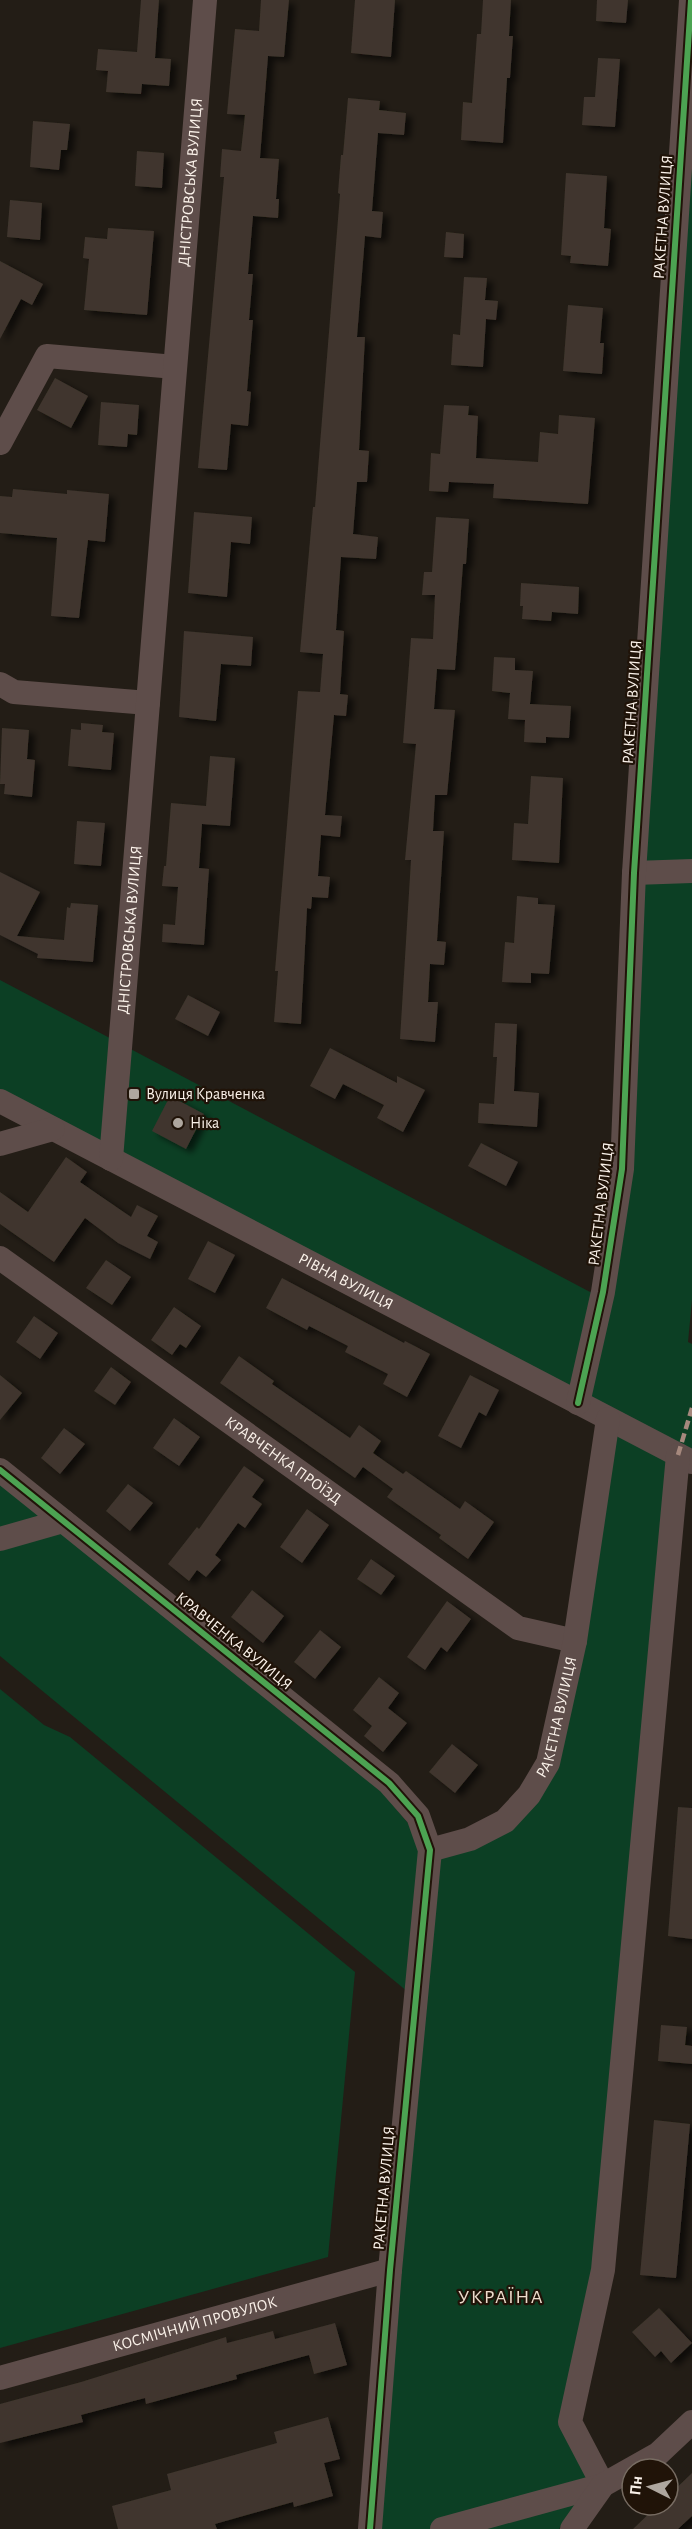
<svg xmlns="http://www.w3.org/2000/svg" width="692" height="2529" viewBox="0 0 692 2529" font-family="'Alegreya Sans',sans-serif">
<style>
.green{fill:#0c3f24}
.building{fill:#3f362d;filter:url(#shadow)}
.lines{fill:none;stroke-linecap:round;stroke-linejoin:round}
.minor{stroke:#5e4d4a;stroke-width:24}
.quiet{stroke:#a5887d;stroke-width:4.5;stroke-dasharray:9 4.5;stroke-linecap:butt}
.cycleway-casing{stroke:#201308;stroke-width:10}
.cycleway{stroke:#4ca352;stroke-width:6}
.poi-dot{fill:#afa79f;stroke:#201308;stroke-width:2}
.labels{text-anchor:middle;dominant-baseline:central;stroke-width:4.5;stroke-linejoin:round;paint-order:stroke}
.street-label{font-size:16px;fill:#faf1e9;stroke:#201308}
.poi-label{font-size:16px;fill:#faf1e9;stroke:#201308;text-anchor:start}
.quarter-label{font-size:20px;letter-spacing:1.5px;fill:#eddbcb;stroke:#201308}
</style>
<defs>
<filter id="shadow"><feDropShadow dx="6" dy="4" stdDeviation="3" flood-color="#0009"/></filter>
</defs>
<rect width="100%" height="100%" fill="#231d16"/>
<!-- green -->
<g class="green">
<polygon points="692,104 692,1300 688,1342 692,1344 692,1456 672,1445 595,2264 561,2424 592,2484 559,2529 380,2529 401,2245 425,2006 0,1656 0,1484 380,1790 408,1823 422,1858 536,1800 616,1416 0,1096 0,980 609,1302 643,865"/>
<polygon points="0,1689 44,1725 70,1737 355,1972 328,2257 0,2348"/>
</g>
<!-- building -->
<g class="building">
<polygon points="141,0 159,0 155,58 171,59 169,86 142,84 141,94 106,92 108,71 96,70 98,49 137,52"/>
<polygon points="261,0 289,0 284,57 268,56 260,158 279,159 276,199 279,199 278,218 253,216 248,274 253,274 249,320 253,320 247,391 251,392 248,426 231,424 227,470 198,468 224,177 220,177 222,149 241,151 245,115 227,114 235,29 259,31"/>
<polygon points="355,0 395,0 391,57 351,53"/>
<polygon points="483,0 511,0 509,36 513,36 510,78 507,78 503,143 461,140 463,102 472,103 477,34 481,34"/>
<polygon points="597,0 628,0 626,23 596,21"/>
<polygon points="598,58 620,59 615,127 582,125 584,97 595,97"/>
<polygon points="348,98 380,101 379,110 406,113 404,135 378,133 372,211 383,212 381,238 365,236 357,337 365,337 359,450 369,451 367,482 357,482 353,534 378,537 376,559 341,557 336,630 344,631 340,694 348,695 346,716 334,715 325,815 342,816 340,837 321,835 318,876 330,877 328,898 312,897 311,909 307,908 301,1024 274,1022 278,971 275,971 298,691 320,692 323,654 300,652 313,507 315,507 340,194 338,193 341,155 343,155"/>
<polygon points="33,121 70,124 67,150 61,150 59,170 30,167"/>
<polygon points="137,151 164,153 162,188 135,186"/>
<polygon points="566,173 607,176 604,228 611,229 608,266 570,263 571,256 561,255"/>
<polygon points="10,200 42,203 40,240 7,237"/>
<polygon points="108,228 154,231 147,315 84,310 89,259 83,258 85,237 107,239"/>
<polygon points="446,232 464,234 463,258 444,257"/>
<polygon points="0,261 43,284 32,305 21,299 0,339"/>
<polygon points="464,277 487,278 485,300 498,301 496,320 486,319 483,367 451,365 453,334 460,335"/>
<polygon points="568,305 603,308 600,343 604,343 602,374 563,371"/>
<polygon points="55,378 88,396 71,428 37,410"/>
<polygon points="101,402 139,405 137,435 128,434 127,447 98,445"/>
<polygon points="444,405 469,406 468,415 478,416 476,458 538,462 540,432 558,434 559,415 595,418 588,504 493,498 494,484 449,482 448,492 429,491 431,453 440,454"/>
<polygon points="13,489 67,494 67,490 109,494 105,542 88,540 79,618 51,616 57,538 0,533 0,496 12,497"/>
<polygon points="194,512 252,517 250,544 231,542 227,597 188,593"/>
<polygon points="436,517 469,519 466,564 463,564 455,670 437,669 434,709 455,710 447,795 435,795 433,831 444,831 437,941 446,942 444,965 430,964 428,1002 438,1002 435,1042 400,1039 411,860 405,860 416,744 403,743 408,678 411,638 433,639 435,595 422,595 424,572 432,572"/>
<polygon points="521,583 579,587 578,614 552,612 551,621 522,619 523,606 520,606"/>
<polygon points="184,631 253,637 251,666 221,664 216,721 179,717"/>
<polygon points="494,657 515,658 515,670 533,671 530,704 571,706 569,738 546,737 546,743 524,742 525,720 508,719 510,693 492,691"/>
<polygon points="81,723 103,725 102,732 114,733 111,770 68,766 71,729 81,730"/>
<polygon points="2,728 29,730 27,759 35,760 32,797 4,794 5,784 0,784"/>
<polygon points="210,756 235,758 230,826 202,824 199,868 209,869 204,945 162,942 163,924 175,925 178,887 162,886 164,866 166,866 171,803 206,806"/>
<polygon points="531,776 563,778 559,863 512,860 514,823 528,824"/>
<polygon points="77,821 105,823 101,866 74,864"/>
<polygon points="0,872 40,892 17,936 64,940 67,907 70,908 71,903 98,905 93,962 37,958 38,954 0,935"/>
<polygon points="517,896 538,898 538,904 555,905 549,974 531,973 531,983 502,982 505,942 514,943"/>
<polygon points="188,995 220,1012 208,1036 175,1019"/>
<polygon points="495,1023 517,1024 514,1091 539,1093 537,1127 478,1123 479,1103 494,1104 497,1057 493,1057"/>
<polygon points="330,1048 397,1083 397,1076 425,1090 403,1132 377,1118 384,1105 343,1084 335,1099 310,1086"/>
<polygon points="170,1096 204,1114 186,1149 152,1131"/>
<polygon points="481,1143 518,1162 506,1186 468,1166"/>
<polygon points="66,1157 87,1172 80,1182 131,1217 137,1205 158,1216 147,1236 158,1242 150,1259 118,1243 85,1218 54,1262 0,1224 0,1192 28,1212"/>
<polygon points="208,1241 235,1255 215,1293 188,1279"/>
<polygon points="106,1260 131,1277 112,1305 86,1288"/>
<polygon points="282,1278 404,1343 405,1341 430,1354 407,1397 383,1384 388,1374 345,1352 348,1346 309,1326 307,1330 266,1308"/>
<polygon points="174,1307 201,1326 186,1348 180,1344 172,1355 151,1340"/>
<polygon points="34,1316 58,1333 40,1359 16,1342"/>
<polygon points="239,1356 274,1381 272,1384 350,1438 359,1425 381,1441 373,1453 403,1474 406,1471 460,1509 465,1501 494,1522 468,1559 439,1538 441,1535 387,1497 393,1489 363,1467 355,1478 220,1383"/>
<polygon points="111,1367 131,1382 115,1405 94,1391"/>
<polygon points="0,1375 22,1393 0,1420"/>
<polygon points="470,1375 499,1390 486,1416 479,1412 461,1448 438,1436"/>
<polygon points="174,1418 200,1437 179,1466 153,1448"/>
<polygon points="64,1428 85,1444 60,1474 41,1458"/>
<polygon points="244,1466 264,1480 252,1497 262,1504 245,1528 238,1523 215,1555 221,1560 206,1577 197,1570 189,1581 168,1564 197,1527 199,1529"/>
<polygon points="128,1484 153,1503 130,1531 106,1511"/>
<polygon points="307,1509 329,1525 302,1563 280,1547"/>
<polygon points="371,1559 395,1576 381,1595 357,1579"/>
<polygon points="252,1590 284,1616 263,1643 231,1617"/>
<polygon points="447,1601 471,1619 447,1652 441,1647 425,1670 407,1657"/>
<polygon points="320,1630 341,1647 315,1679 294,1662"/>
<polygon points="379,1677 399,1693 388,1708 407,1723 383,1752 364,1736 372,1726 353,1710"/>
<polygon points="452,1744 478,1765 455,1793 429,1772"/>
<polygon points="678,1807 692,1808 692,1939 668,1936"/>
<polygon points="661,2025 687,2027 685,2045 692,2046 692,2064 658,2061"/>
<polygon points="654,2120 690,2124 676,2278 640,2275"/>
<polygon points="659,2308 692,2343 671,2363 661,2351 655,2357 632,2332"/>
<polygon points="335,2323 347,2365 314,2374 309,2355 236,2375 237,2379 146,2404 145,2398 81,2415 83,2422 0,2443 0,2404 81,2382 226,2337 227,2343 273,2331 275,2339"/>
<polygon points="328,2417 340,2459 324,2463 333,2496 294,2507 293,2502 215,2524 217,2529 118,2529 112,2506 171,2490 167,2474 277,2443 274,2432"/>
<polygon points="692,2473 692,2516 678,2529 633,2529 658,2505 668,2505 668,2496"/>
</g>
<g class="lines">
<!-- minor -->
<g class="minor">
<polyline points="0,443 47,356 175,367"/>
<polyline points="0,684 14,692 148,703"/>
<polyline points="634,873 692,871"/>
<path id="s1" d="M 0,1101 L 692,1462"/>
<polyline points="0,1144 53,1129"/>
<path id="s2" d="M 111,1159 L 205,0"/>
<path id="s3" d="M 0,1258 L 518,1628 L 575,1641"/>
<polyline points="578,1403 603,1292 622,1169 634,873 691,0"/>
<polyline points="0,1470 389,1783 418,1816 430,1850 390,2270 370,2529"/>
<polyline points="0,1539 63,1521"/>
<path id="s4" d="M 430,1850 L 470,1839 L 505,1821 L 529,1795 L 548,1763 L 575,1641 L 608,1419"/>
<path id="s5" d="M 0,2378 L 390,2270"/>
<polyline points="603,2485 570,2422 603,2270 678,1455"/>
<polyline points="442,2529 603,2485"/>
<polyline points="572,2529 603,2485 658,2454 692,2422"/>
</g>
<!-- quiet -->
<polyline class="quiet" points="678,1455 692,1408"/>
<defs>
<g id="cycleway">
<polyline points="578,1403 603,1292 622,1169 634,873 691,0"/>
<polyline points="0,1470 389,1783 418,1816 430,1850 390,2270 370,2529"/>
</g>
</defs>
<!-- cycleway casing -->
<use href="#cycleway" class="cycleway-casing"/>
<!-- cycleway -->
<use href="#cycleway" class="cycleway"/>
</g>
<!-- markers -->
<g class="poi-dot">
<rect x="128" y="1088" width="12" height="12" rx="3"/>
<circle cx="178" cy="1123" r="6"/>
</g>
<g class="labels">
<!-- street labels -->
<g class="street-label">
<text stroke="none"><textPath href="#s2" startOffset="980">ДНІСТРОВСЬКА ВУЛИЦЯ</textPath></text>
<text transform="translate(663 217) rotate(-86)">РАКЕТНА ВУЛИЦЯ</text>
<text transform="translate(632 702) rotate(-86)">РАКЕТНА ВУЛИЦЯ</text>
<text stroke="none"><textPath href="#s2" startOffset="230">ДНІСТРОВСЬКА ВУЛИЦЯ</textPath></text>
<text transform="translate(601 1204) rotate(-83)">РАКЕТНА ВУЛИЦЯ</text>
<text stroke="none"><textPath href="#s1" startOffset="390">РІВНА ВУЛИЦЯ</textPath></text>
<text stroke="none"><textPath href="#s3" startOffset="348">КРАВЧЕНКА ПРОЇЗД</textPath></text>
<text transform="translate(234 1641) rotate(39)">КРАВЧЕНКА ВУЛИЦЯ</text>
<text stroke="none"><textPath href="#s4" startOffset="200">РАКЕТНА ВУЛИЦЯ</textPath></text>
<text transform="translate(384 2188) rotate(-85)">РАКЕТНА ВУЛИЦЯ</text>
<text stroke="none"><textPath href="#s5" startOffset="202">КОСМІЧНИЙ ПРОВУЛОК</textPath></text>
</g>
<!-- poi labels -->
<g class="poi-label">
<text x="146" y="1094">Вулиця Кравченка</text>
<text x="190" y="1123">Ніка</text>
</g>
<!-- quarter labels -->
<g class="quarter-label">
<text x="501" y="2297">УКРАЇНА</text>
</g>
</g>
<!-- north arrow -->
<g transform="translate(650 2487) rotate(276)"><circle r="28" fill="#201308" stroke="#776c62" stroke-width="1.5"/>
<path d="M0-4.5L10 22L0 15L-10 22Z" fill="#afa79f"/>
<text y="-9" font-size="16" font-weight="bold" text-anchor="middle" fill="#faf1e9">Пн</text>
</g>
</svg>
